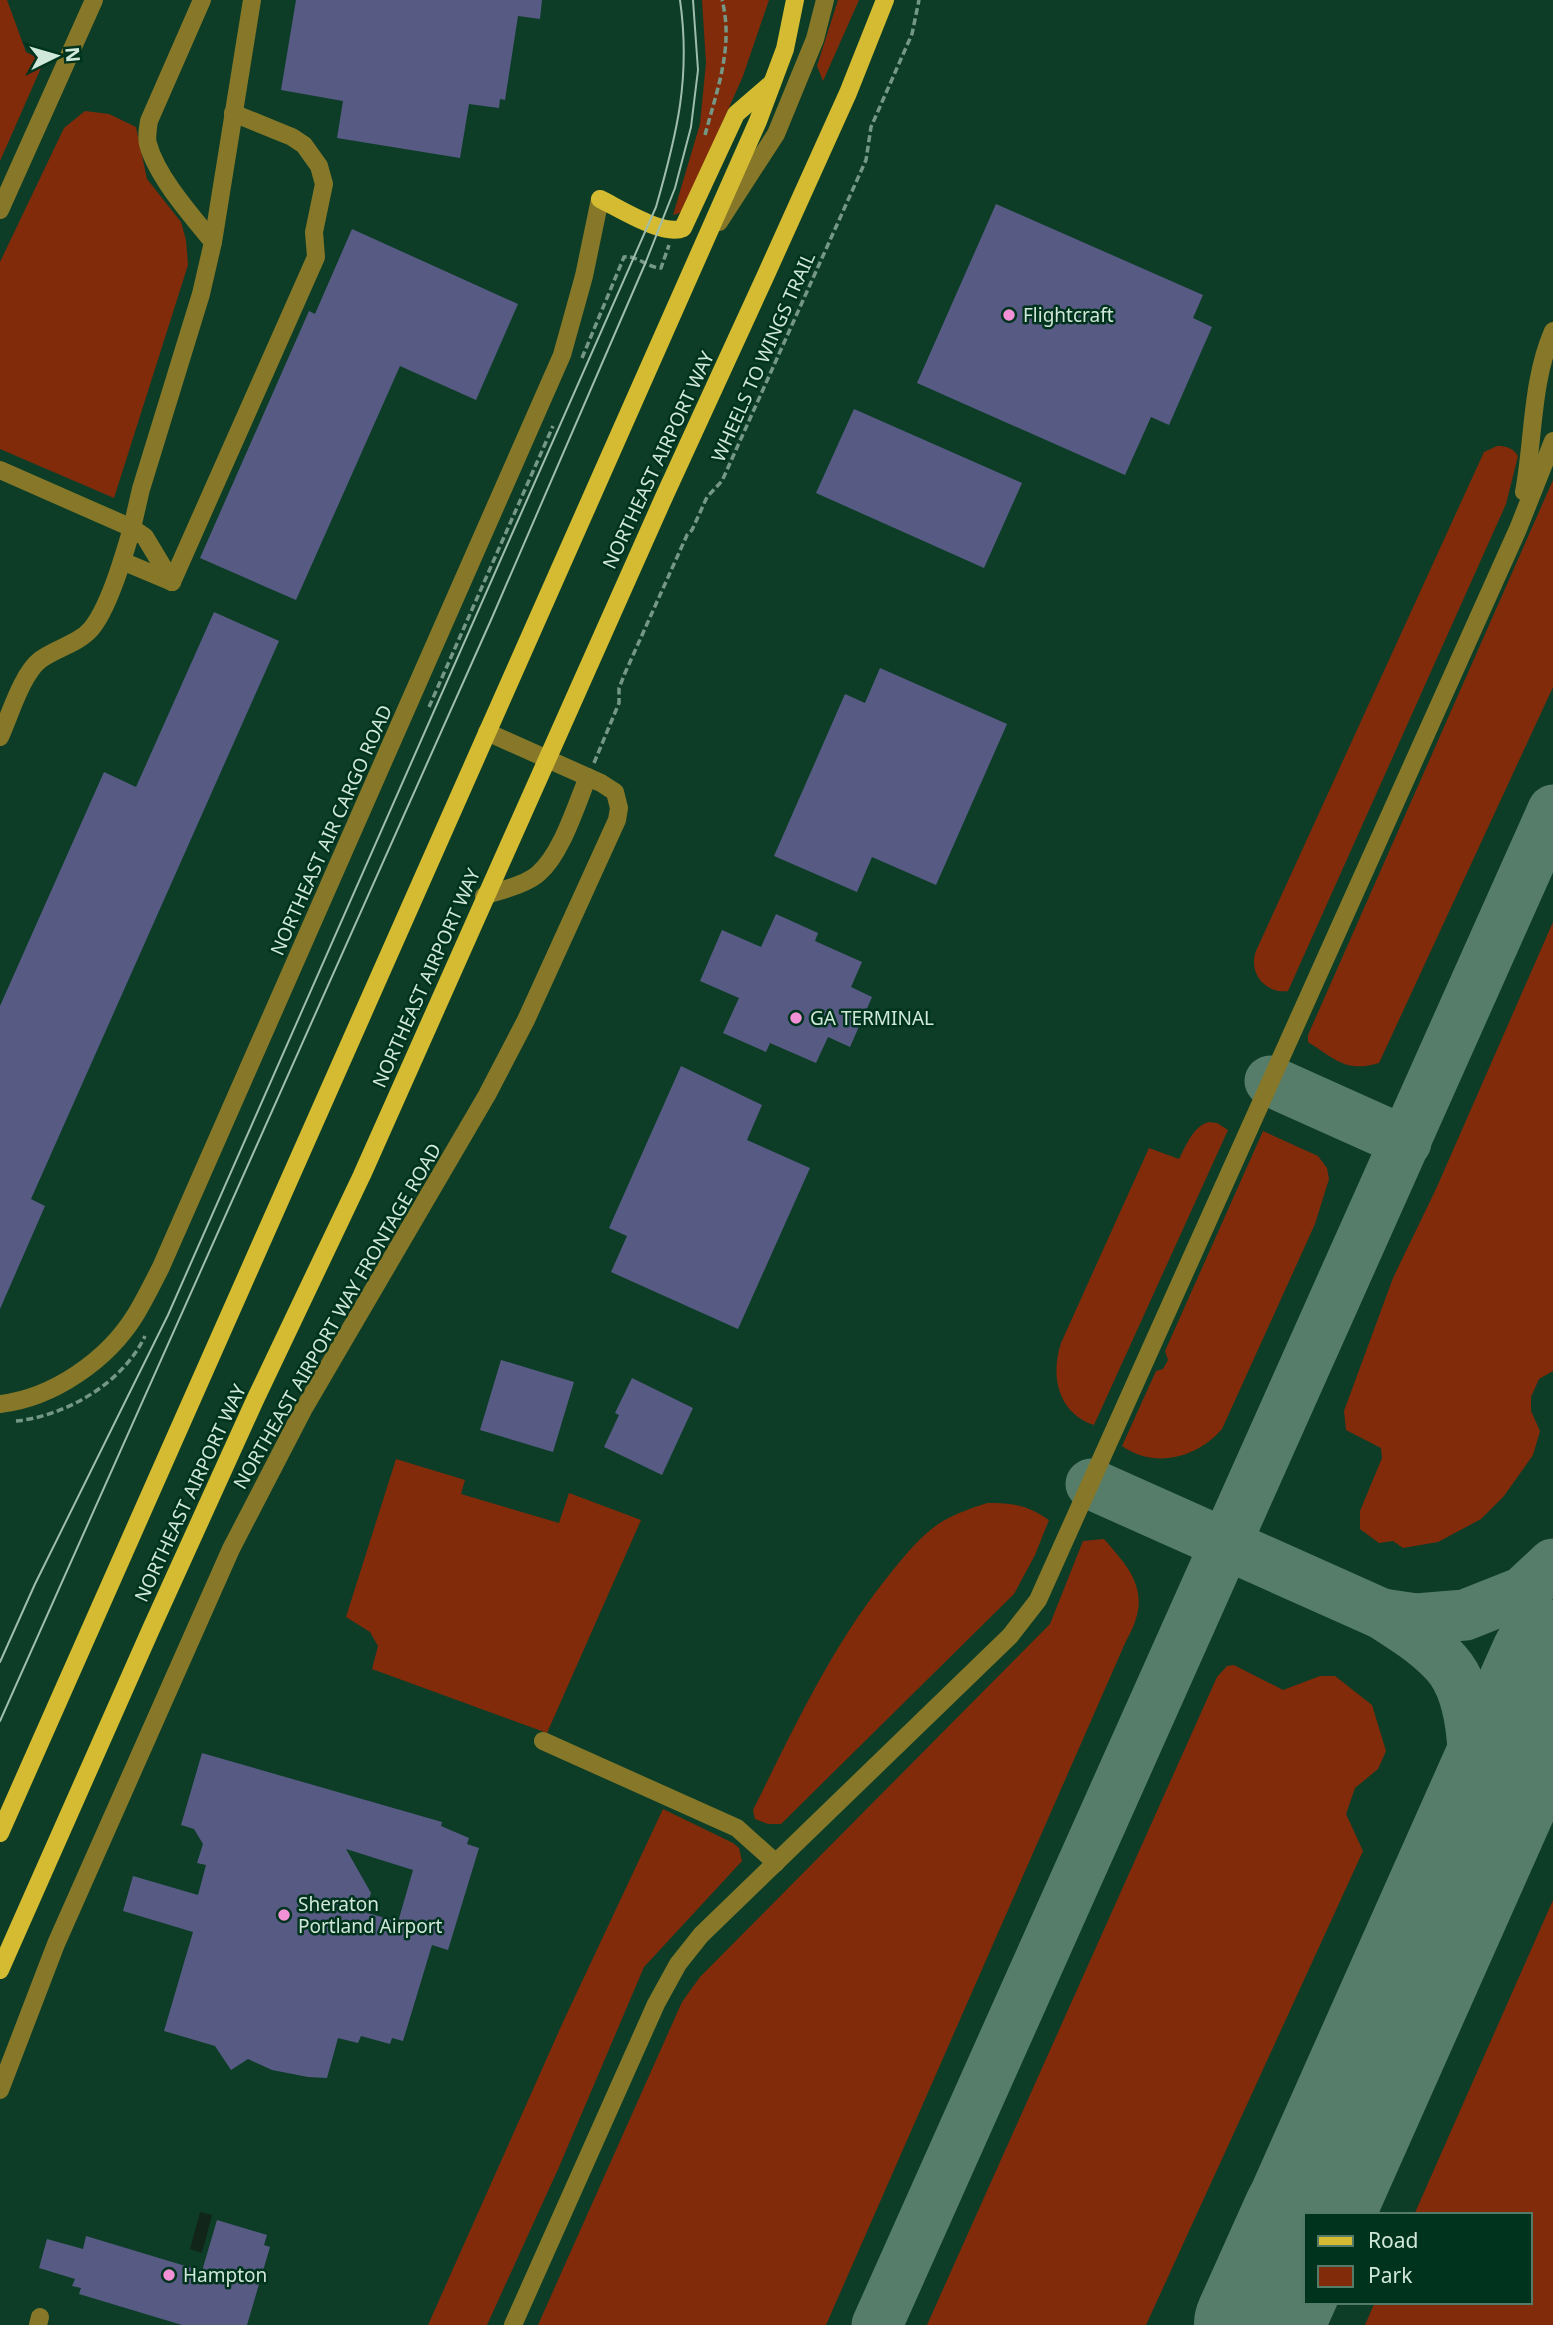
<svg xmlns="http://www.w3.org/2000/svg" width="1553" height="2325" viewBox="0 0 1553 2325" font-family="'Noto Sans',sans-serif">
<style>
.green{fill:#812b0b}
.water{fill:#12251a}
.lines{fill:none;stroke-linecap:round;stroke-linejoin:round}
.taxiway{stroke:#567d6a;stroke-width:51}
.runway{stroke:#567d6a;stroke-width:128}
.building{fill:#575b84;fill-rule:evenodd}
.path{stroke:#759886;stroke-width:3.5;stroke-dasharray:7 3.5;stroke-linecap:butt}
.minor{stroke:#877829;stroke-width:18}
.major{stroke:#d4bb31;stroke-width:18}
.tram{stroke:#9fbdac;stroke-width:2}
.poi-dot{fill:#f291d6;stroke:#00331d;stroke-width:2.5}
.labels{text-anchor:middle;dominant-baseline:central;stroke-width:5;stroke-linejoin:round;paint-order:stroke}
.poi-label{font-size:19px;fill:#d0e8d9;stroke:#00331d;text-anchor:start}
.street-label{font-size:19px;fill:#d0e8d9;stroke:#00331d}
</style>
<rect width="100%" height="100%" fill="#0d3d27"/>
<!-- green -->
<g class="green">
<polygon points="0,0 7,0 26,52 44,61 0,161"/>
<polygon points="702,0 769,0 743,76 685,207 680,213 673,215 700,124 706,63"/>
<polygon points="838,0 859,0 823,81 817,66"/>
<polygon points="85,111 109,114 136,127 147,179 181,222 186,240 188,265 114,498 0,449 0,262 64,128"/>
<path d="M 1497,446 C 1506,446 1513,448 1518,456 L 1506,504 L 1288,991 C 1265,994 1248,973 1256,951 L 1484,452 Z"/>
<path d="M 1553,480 L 1553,687 L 1379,1063 C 1346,1073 1335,1059 1308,1042 L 1308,1035 Z"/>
<polygon points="1553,922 1553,1371 1539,1379 1531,1397 1531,1411 1540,1431 1533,1455 1504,1496 1481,1519 1438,1542 1403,1548 1393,1541 1379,1543 1360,1529 1360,1511 1382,1458 1381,1448 1346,1430 1344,1411 1393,1278 1436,1189"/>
<path d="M 1209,1122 L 1217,1123 L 1228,1130 L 1094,1425 C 1058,1413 1050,1376 1061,1343 L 1149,1148 L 1179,1159 C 1186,1146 1193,1126 1209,1122 Z"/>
<path d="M 1263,1131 L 1318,1156 L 1327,1168 L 1329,1179 L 1315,1224 L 1222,1429 C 1197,1458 1155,1469 1122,1446 L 1156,1371 L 1163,1369 L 1168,1360 L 1165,1351 Z"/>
<polygon points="396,1459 465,1480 461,1494 559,1523 569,1493 641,1520 547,1733 372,1669 378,1646 370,1632 346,1617"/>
<path d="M 987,1503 C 1014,1503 1026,1505 1049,1520 L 1035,1555 L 1014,1594 L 781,1824 L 768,1824 L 755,1819 L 753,1810 C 795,1726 833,1643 893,1570 C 908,1552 923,1533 943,1521 C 957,1513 972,1508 987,1503 Z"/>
<path d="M 1104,1539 C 1135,1574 1152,1596 1126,1641 L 826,2325 L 538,2325 L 682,2002 L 700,1977 L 1050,1624 L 1083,1541 Z"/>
<polygon points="1234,1665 1283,1690 1320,1676 1335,1676 1372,1705 1386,1751 1378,1769 1355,1788 1346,1814 1363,1851 1146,2325 927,2325 1217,1677 1227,1666"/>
<polygon points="663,1809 733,1843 739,1848 742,1861 644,1967 559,2167 487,2325 428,2325 563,2022"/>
<polygon points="1553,1900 1553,2325 1365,2325 1375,2302 1530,2302 1530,2215 1414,2215"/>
</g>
<!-- water -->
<polygon class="water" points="200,2212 212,2215 202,2253 190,2249"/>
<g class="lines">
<!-- taxiway -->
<g class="taxiway">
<polyline points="1270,1081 1406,1142"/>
<path d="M 1091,1484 L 1382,1614 C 1405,1629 1427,1642 1446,1663 C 1483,1704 1473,1796 1471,1848"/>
<polyline points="1382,1614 1416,1619 1465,1615 1523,1592 1553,1564"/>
<polyline points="877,2325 1553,810"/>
</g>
<!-- runway -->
<g class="runway">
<polyline points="1308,2215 1553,1664"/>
<polyline points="1258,2325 1306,2218"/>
</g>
</g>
<!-- building -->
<g class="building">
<polygon points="296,0 542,0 540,19 518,16 505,100 500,99 499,108 469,104 460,158 337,138 343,101 281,90"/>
<polygon points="996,204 1203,295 1193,318 1212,327 1169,425 1151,417 1125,475 917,383"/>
<polygon points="352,229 518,304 476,400 400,366 296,600 200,558 309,311 315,314"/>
<polygon points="854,409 1022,483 984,568 816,493"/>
<polygon points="214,612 279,641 31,1199 45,1206 0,1309 0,1006 104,772 136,787"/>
<polygon points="880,668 1007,724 936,885 872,857 857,892 774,856 845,694 865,703"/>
<polygon points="776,914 818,933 815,941 862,962 851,987 872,997 850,1047 828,1037 816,1063 770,1043 766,1052 723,1033 739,998 700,981 722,930 761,947"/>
<polygon points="681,1066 762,1105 747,1140 810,1168 738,1329 611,1272 627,1236 609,1228"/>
<polygon points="501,1360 574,1382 553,1452 480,1430"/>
<polygon points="632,1378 693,1408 662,1475 604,1447 619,1415 615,1413"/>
<path d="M 202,1753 L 442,1822 L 441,1826 L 469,1838 L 467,1844 L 479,1848 L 448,1950 L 432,1945 L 403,2041 L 392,2038 L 390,2044 L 361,2036 L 358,2043 L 338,2038 L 327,2078 L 308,2077 L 272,2070 L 248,2059 L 231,2070 L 215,2046 L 164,2031 L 193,1932 L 123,1911 L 133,1876 L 198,1895 L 206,1865 L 197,1863 L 203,1844 L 194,1829 L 181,1825 ZM 346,1849 L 413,1870 L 398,1922 L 365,1912 L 371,1893 Z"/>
<polygon points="217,2220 267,2235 264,2245 270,2247 247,2325 182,2325 79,2294 81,2288 72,2286 75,2279 39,2268 47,2239 83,2249 86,2236 202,2271"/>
</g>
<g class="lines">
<!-- path -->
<g class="path">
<path d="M 705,135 C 717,90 734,46 722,0"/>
<path d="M 582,358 L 624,257 C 637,255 648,268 661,268 L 669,245"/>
<polyline points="429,707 553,426"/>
<polyline points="594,763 619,703 619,688 625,673 687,535 692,530 707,497 722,481 866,160 871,127 912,34 919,0"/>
<path d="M 16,1421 C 66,1416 123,1383 145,1336"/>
</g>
<!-- minor -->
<g class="minor">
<path d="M 202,0 L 149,121 C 148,128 146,137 148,144 C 157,177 191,215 213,242"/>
<polyline points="0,210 94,0"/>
<polyline points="719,222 776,134 815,39 825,0"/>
<path d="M 0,470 L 132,528 C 124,555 109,608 91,629 C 78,644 56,648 40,660 C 22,674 10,715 0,737"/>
<path d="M 1524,492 C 1534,438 1531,382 1553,331"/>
<polyline points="122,561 172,582"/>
<polyline points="172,582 145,537 132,528 141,489 201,294 213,242 252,0"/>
<polyline points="172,582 316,257 314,232 324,184 319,166 304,145 292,137 233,113"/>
<path d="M 484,896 C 501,890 526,885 539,873 C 562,853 576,805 588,777"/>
<path d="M 0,1404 C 53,1398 108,1360 136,1314 C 145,1299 153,1283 161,1267 L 562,355 L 584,276 L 600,199"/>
<polyline points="543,1741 737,1828 776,1863"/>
<polyline points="0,2090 56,1944 231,1549 303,1410 487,1095 526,1020 617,820 619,808 615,792 601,783 487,732"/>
<polyline points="38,2325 40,2317"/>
<polyline points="513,2325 656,2004 678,1964 701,1935 1010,1636 1038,1600 1518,529 1553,441"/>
</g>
<!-- major -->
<g class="major">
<path d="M 600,199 C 619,208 664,237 683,228 L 736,114 L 772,83"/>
<polyline points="0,1833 758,121 785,49 795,0"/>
<polyline points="0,1970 151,1629 255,1400 362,1175 664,497 765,277 848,93 885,0"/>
</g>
<!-- tram -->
<g class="tram">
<path d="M 0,1662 L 35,1584 L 168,1315 L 656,207 C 677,134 691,77 680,0"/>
<polyline points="0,1721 491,620 645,264 675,188 691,127 698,70 693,0"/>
</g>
</g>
<!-- markers -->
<g class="poi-dot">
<circle cx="1009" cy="315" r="7"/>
<circle cx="796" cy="1018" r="7"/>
<circle cx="284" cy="1915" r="7"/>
<circle cx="169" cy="2275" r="7"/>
</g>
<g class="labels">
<!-- poi labels -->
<g class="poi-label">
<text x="1023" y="315">Flightcraft</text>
<text x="810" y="1018">GA TERMINAL</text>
<text x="298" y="1904">Sheraton<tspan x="298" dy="22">Portland Airport</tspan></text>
<text x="183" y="2275">Hampton</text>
</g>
<!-- street labels -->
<g class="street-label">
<text transform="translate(763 357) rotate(-66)">WHEELS TO WINGS TRAIL</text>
<text transform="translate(658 460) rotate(-65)">NORTHEAST AIRPORT WAY</text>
<text transform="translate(331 830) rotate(-66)">NORTHEAST AIR CARGO ROAD</text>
<text transform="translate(426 978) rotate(-66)">NORTHEAST AIRPORT WAY</text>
<text transform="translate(337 1316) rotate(-60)">NORTHEAST AIRPORT WAY FRONTAGE ROAD</text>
<text transform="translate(190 1493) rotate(-65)">NORTHEAST AIRPORT WAY</text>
</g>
</g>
<!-- legend -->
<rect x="1304" y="2213" width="228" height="91" fill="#00331d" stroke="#537b68" stroke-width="2"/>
<rect x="1318" y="2236" width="35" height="10" fill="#d4bb31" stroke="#537b68" stroke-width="2"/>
<text x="1368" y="2248" font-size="21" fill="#d0e8d9">Road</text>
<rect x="1318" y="2266" width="35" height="21" fill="#812b0b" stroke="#537b68" stroke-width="2"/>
<text x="1368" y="2283" font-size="21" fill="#d0e8d9">Park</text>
<!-- north arrow -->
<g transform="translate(56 56) rotate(85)" stroke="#00331d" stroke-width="5" paint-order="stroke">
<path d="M0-5L12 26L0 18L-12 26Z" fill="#d0e8d9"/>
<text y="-10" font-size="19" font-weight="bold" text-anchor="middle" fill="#d0e8d9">N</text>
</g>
</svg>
